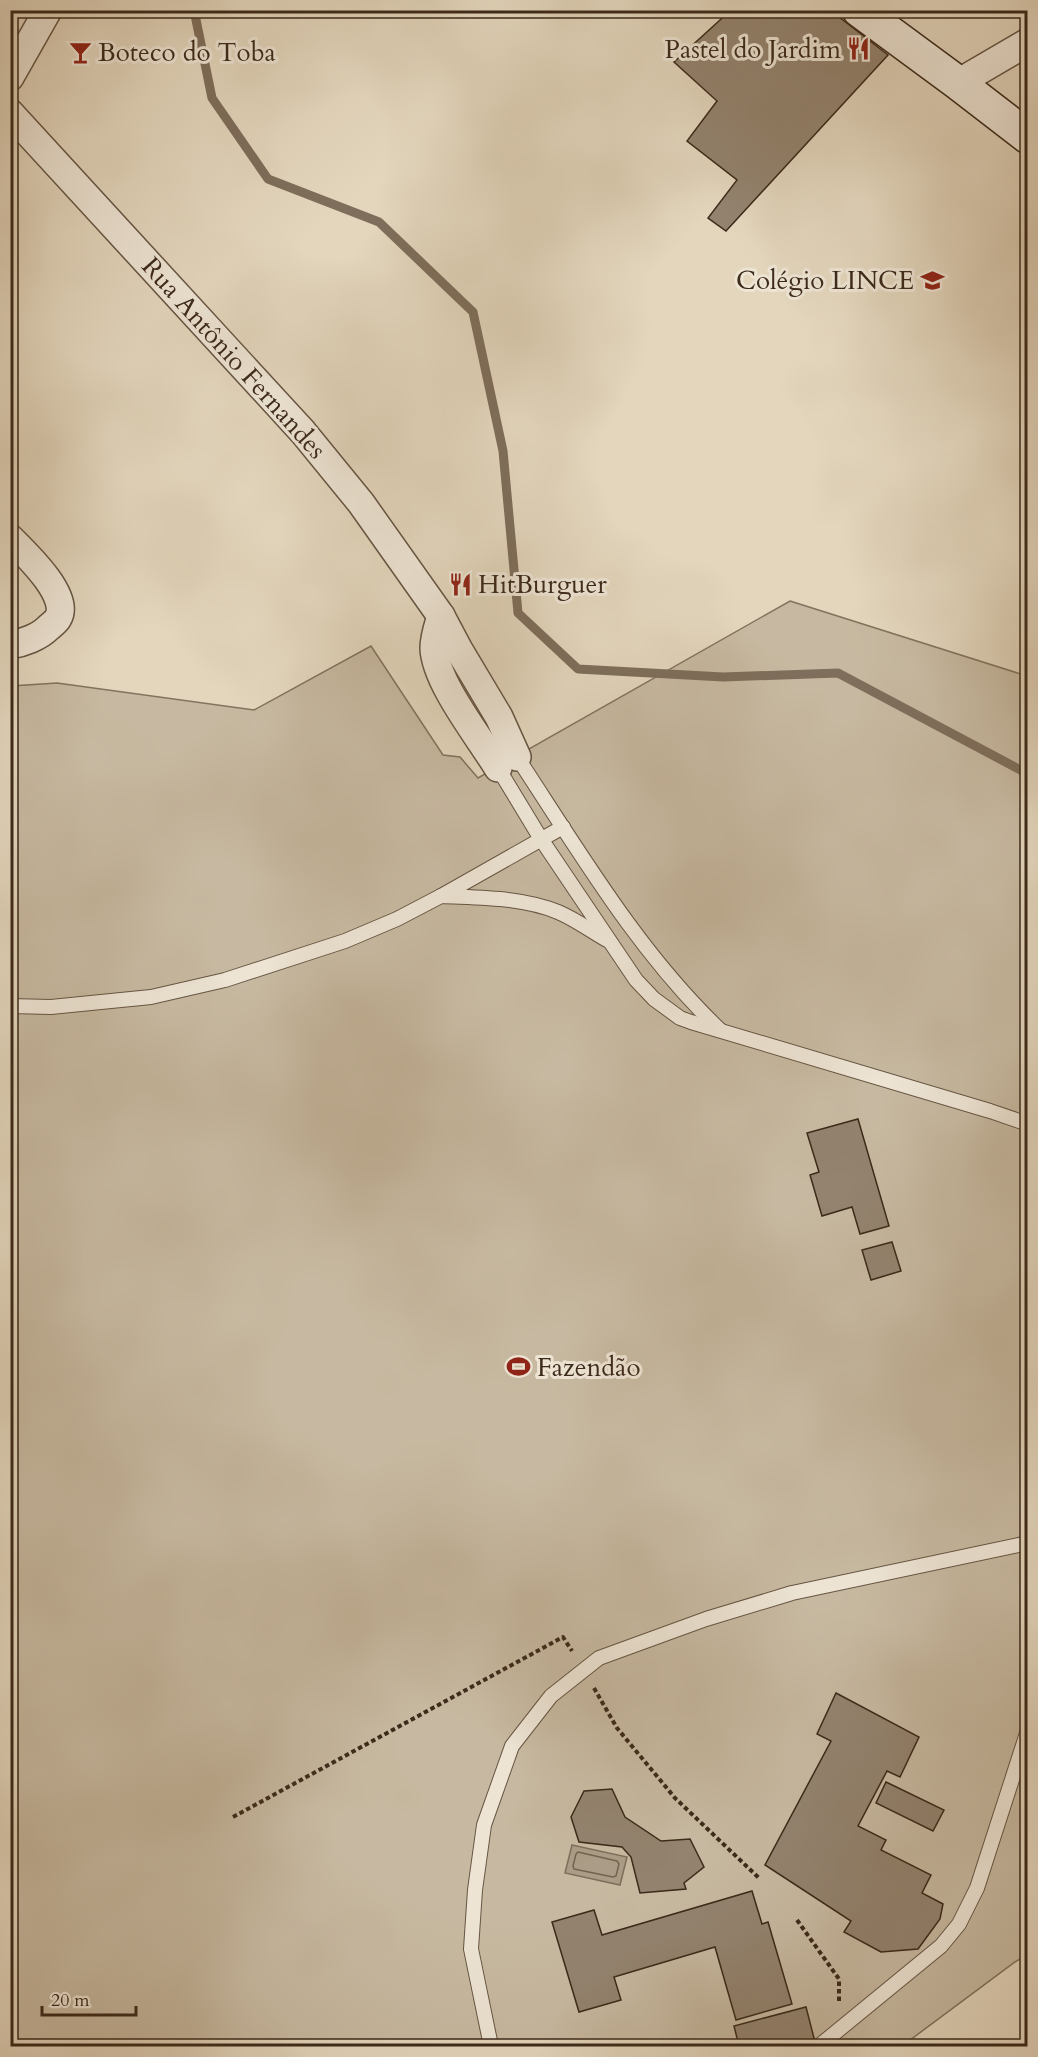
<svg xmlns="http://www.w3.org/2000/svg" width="1038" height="2057" viewBox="0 0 1038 2057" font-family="Cardo,serif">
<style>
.green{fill:#c7b9a1;stroke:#82725e;stroke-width:1.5}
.water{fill:#aa9c86;stroke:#7e6e5b;stroke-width:1.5}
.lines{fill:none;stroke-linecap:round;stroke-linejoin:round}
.shore{stroke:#736350;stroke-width:1.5}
.stream{stroke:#7e6e5b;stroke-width:9}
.building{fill:#93836f;stroke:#3c2a1a;stroke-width:1.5}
.lane-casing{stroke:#665543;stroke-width:16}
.street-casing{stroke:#665543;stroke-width:30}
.secondary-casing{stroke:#3c2a1a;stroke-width:36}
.path{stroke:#3c2a1a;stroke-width:4;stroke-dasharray:4.5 3;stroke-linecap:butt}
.lane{stroke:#ede4d4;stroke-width:14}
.street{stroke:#ede4d4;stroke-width:27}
.secondary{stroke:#ede4d4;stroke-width:33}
.labels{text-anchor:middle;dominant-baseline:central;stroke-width:6;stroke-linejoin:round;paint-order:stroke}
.poi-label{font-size:26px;fill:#3c2a1a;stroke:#ede4d4;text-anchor:start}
.street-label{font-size:26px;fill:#3c2a1a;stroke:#ede4d4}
</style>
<rect width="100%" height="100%" fill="#e3d6bd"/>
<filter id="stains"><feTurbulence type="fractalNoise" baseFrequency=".00333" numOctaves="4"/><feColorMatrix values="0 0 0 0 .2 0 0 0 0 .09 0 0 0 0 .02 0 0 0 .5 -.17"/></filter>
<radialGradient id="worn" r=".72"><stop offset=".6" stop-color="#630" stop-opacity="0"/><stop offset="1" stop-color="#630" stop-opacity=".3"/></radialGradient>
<!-- green -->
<polygon class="green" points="790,601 1027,676 1027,1955 1015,1962 902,2046 11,2046 11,686 57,683 254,710 371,646 443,755 460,757 478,778"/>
<!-- water -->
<polygon class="water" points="572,1845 627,1857 620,1885 565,1873"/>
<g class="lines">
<!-- shore -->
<polygon class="shore" points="578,1852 617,1861 619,1864 616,1876 613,1877 574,1869 573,1866 576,1854"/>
<!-- stream -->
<polyline class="stream" points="194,10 212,98 268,179 379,222 473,312 503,451 518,613 578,669 723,677 838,673 1028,774"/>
</g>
<!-- building -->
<g class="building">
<polygon points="731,10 830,10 888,55 726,231 708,218 737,180 687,141 717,101 674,62"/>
<polygon points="858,1119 889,1226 860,1234 852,1207 822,1216 810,1175 819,1172 807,1133"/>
<polygon points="892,1242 901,1271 871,1280 862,1250"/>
<polygon points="836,1693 919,1737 900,1777 887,1771 858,1826 886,1840 881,1850 931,1875 922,1893 943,1904 940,1919 918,1949 881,1952 844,1932 851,1921 765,1865 831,1741 817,1734"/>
<polygon points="886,1782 944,1810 933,1831 876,1803"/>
<polygon points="612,1789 625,1817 661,1841 690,1839 704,1867 684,1883 686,1889 640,1893 631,1857 622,1847 579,1842 571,1817 584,1791"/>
<polygon points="752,1891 762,1924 768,1922 792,2004 736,2020 715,1947 614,1977 621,2000 579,2012 552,1922 594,1910 602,1935"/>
<polygon points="806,2007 815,2042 798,2046 739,2046 734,2026"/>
</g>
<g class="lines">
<defs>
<g id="lane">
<path d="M 517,757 C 579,851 638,952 720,1030"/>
<polyline points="498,768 541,839 636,980 654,999 680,1018 691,1022 990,1111 1028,1124"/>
<path d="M 441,896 C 480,898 521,897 558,912 C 575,919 591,931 607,940"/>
<polyline points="10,1006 51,1007 151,997 225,980 345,941 397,919 441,896 563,827"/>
<polyline points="491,2046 471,1949 475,1890 484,1825 512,1746 551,1696 599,1658 706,1619 792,1593 1028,1543"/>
<polyline points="819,2046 941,1946 959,1924 977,1888 1028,1730"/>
</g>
<g id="street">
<polyline points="10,77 48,10"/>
<polyline points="958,83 1028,42"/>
<polyline points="10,113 303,432 361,503 441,616 459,650 499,717 517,757"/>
<path d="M 10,538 C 25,553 71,596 58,618 C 56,622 51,625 48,628 C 39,637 23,643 10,645"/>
<path d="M 441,616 C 438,626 434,637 434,648 C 435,682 480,738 498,768"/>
</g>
<polyline id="secondary" points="859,10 958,83 1028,137"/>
</defs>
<!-- lane casing -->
<use href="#lane" class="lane-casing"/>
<!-- street casing -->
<use href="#street" class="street-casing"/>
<!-- secondary casing -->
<use href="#secondary" class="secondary-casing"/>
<!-- path -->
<g class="path">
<polyline points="594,1688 617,1728 675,1798 760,1879"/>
<polyline points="233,1817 563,1637 572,1651"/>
<polyline points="797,1920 839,1979 839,2001"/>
</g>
<!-- lane -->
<use href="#lane" class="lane"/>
<!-- street -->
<use href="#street" class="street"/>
<!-- secondary -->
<use href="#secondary" class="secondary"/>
</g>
<!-- icons -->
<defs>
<symbol id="restaurant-bare" viewBox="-9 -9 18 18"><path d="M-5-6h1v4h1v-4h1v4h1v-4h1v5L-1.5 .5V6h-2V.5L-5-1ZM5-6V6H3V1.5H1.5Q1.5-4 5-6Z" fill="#8f2418" stroke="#ede4d4" stroke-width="2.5" paint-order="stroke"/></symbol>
<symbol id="bar-bare" viewBox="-9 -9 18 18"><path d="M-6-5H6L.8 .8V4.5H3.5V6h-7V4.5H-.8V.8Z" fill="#8f2418" stroke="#ede4d4" stroke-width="2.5" paint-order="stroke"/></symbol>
<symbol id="school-bare" viewBox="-9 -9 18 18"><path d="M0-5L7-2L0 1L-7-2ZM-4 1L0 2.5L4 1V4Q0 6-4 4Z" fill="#8f2418" stroke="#ede4d4" stroke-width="2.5" paint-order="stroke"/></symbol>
<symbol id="stadium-bare" viewBox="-9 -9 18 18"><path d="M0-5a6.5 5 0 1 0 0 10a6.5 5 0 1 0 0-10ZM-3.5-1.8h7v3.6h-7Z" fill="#8f2418" stroke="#ede4d4" stroke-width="2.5" paint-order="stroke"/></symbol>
</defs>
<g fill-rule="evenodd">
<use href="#restaurant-bare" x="842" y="32" width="33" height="33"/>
<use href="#bar-bare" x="64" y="36" width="33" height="33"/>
<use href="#school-bare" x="916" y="264" width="33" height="33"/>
<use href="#restaurant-bare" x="444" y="568" width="33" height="33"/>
<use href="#stadium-bare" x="502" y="1350" width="33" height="33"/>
</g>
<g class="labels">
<!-- poi labels -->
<g class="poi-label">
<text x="841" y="49" text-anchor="end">Pastel do Jardim</text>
<text x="98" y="52">Boteco do Toba</text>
<text x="914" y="280" text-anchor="end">Colégio LINCE</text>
<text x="478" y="584">HitBurguer</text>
<text x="537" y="1367">Fazendão</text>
</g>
<!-- street labels -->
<g class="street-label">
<text transform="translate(234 358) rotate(48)">Rua Antônio Fernandes</text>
</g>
</g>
<!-- margin -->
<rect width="1038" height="2057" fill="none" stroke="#e3d6bd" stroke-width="36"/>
<rect x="12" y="12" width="1014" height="2033" fill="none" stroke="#3c2a1a" stroke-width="3"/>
<rect x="18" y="18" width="1002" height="2021" fill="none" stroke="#3c2a1a" stroke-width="1.5"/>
<!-- scale -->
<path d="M42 2006v9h94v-9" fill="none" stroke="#3c2a1a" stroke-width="3"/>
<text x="51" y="2006" font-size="18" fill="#3c2a1a" stroke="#ede4d4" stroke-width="4.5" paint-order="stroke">20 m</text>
<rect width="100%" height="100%" filter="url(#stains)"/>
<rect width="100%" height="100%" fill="url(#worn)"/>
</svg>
